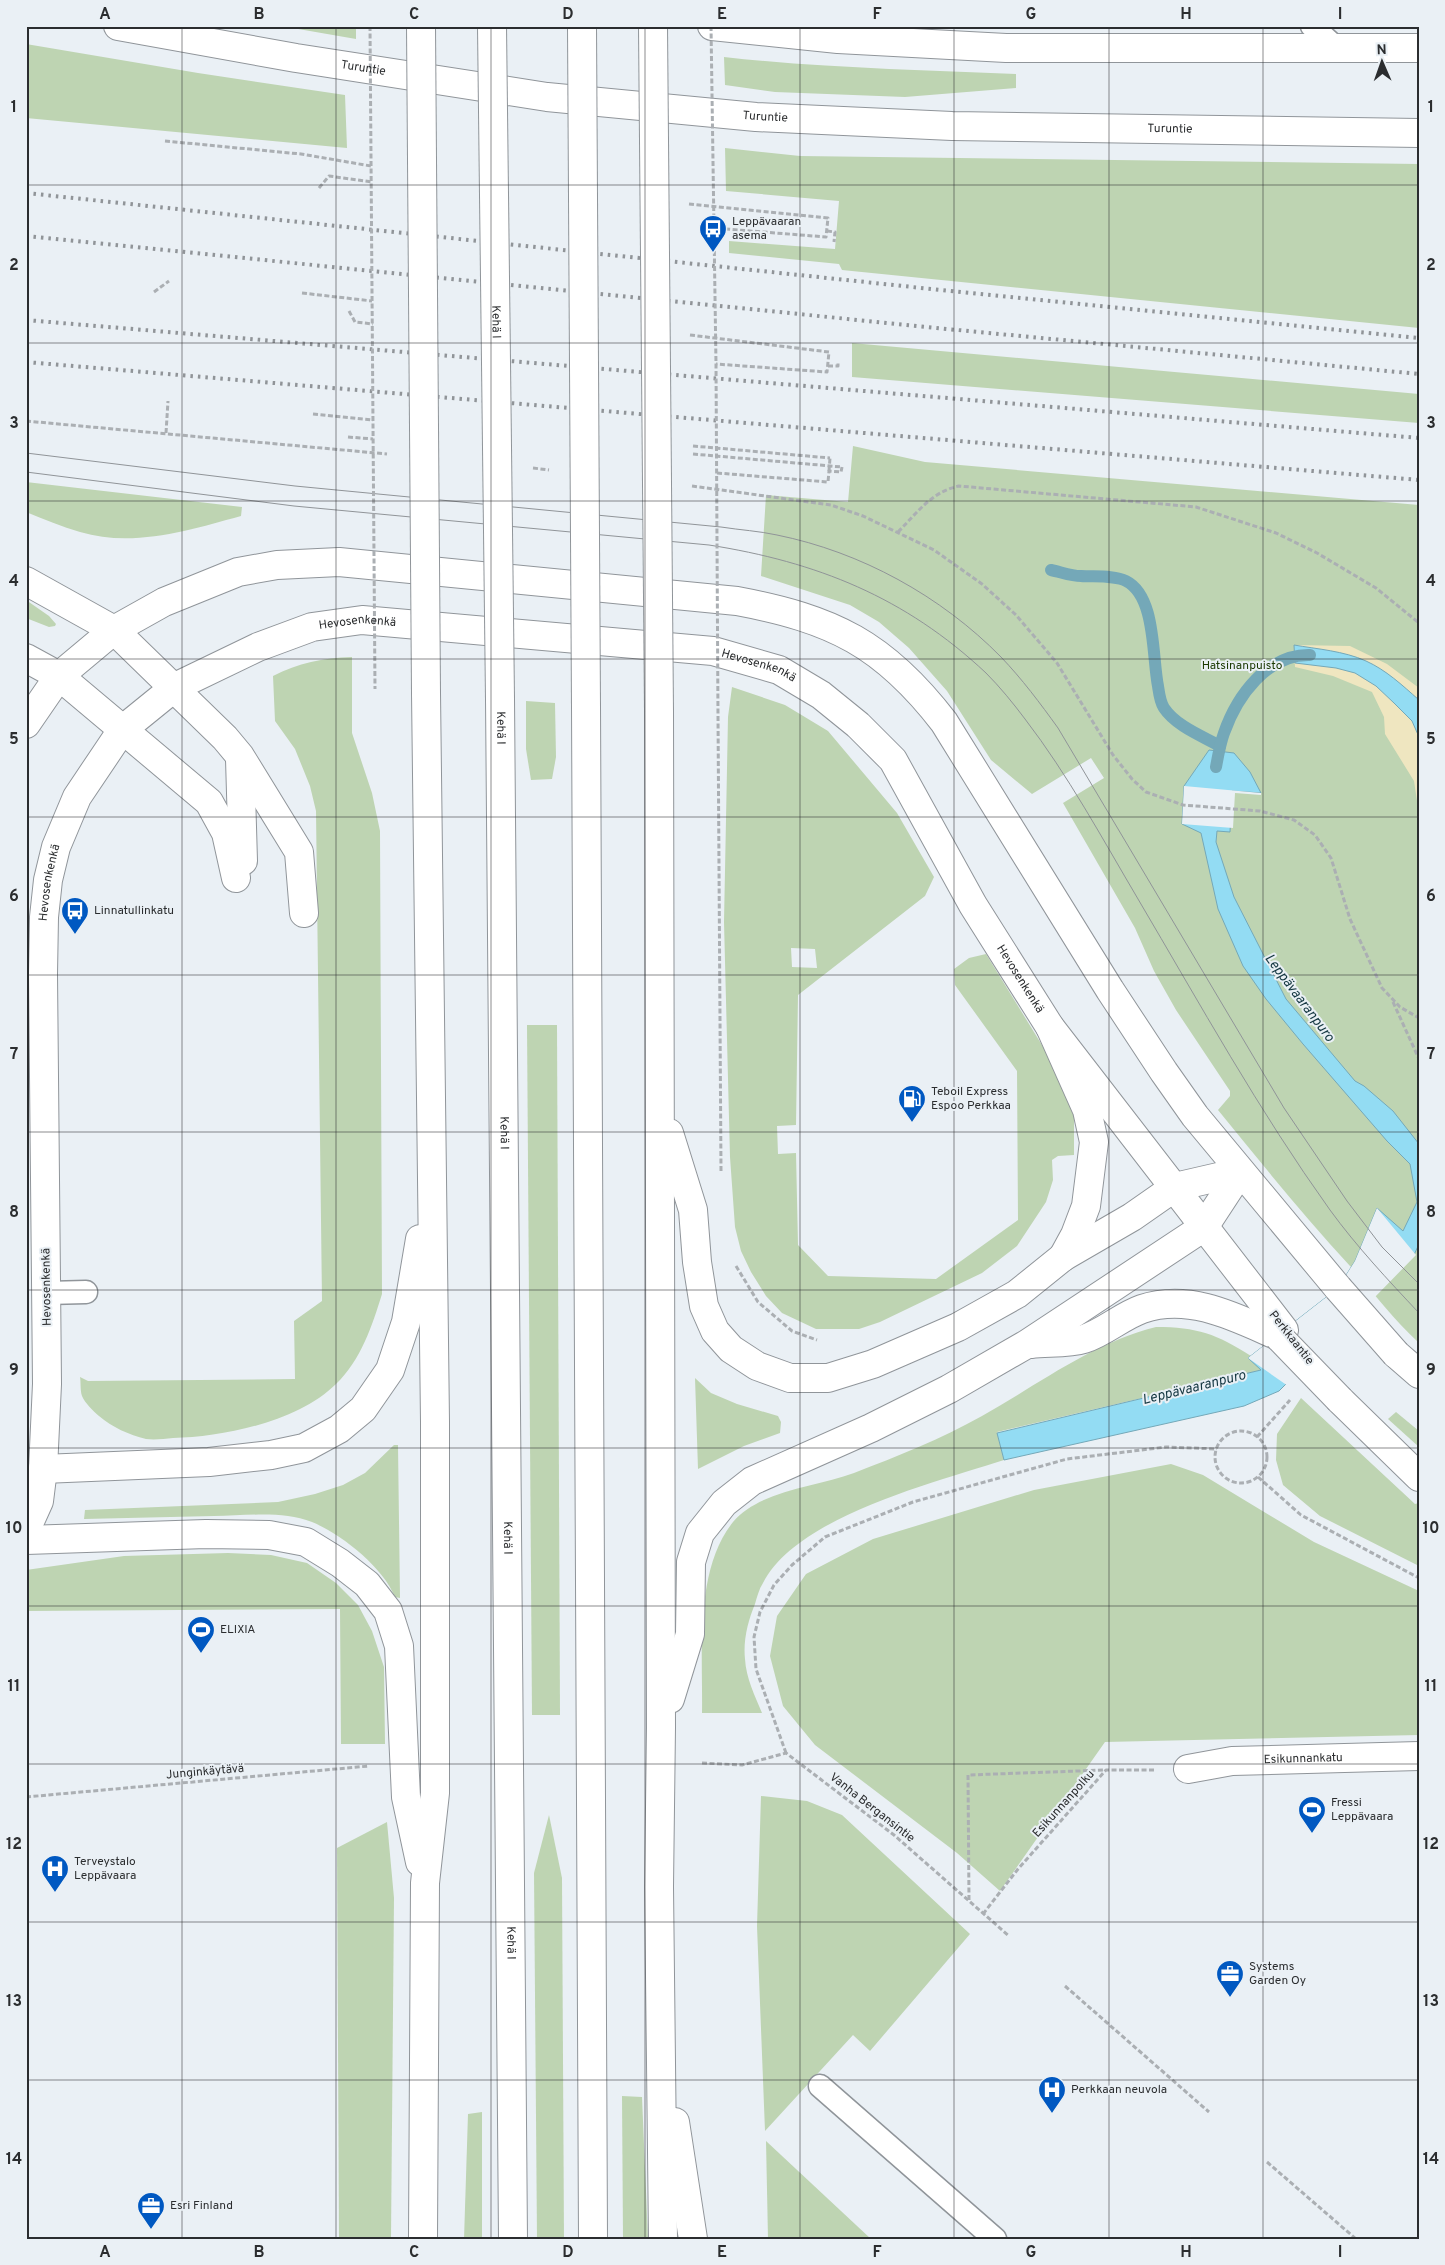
<svg xmlns="http://www.w3.org/2000/svg" width="1445" height="2265" viewBox="0 0 1445 2265" font-family="Overpass,sans-serif">
<style>
.green{fill:#bed4b2;fill-rule:evenodd}
.sand{fill:#efe6c0}
.water{fill:#93dcf3;stroke:#74a8b8}
.pier{fill:#eaf0f5}
.lines{fill:none;stroke-linecap:round;stroke-linejoin:round}
.stream{stroke:#74a8b8;stroke-width:12}
.lane-casing{stroke:#90959a;stroke-width:25}
.street-casing{stroke:#90959a;stroke-width:30}
.secondary-casing{stroke:#90959a;stroke-width:30}
.primary-casing{stroke:#90959a;stroke-width:30}
.highway-casing{stroke:#90959a;stroke-width:30}
.path{stroke:#abafb3;stroke-width:3;stroke-dasharray:5 2.5;stroke-linecap:butt}
.lane{stroke:#fff;stroke-width:22}
.street{stroke:#fff;stroke-width:28}
.secondary{stroke:#fff;stroke-width:28}
.primary{stroke:#fff;stroke-width:28}
.highway{stroke:#fff;stroke-width:28}
.tram{stroke:#909498;stroke-width:1}
.rail{stroke:#909498;stroke-width:4;stroke-dasharray:2.5 5;stroke-linecap:butt}
.secondary-bridge-casing{stroke:#90959a;stroke-width:30;stroke-linecap:butt}
.highway-bridge-casing{stroke:#90959a;stroke-width:30;stroke-linecap:butt}
.path-bridge{stroke:#abafb3;stroke-width:3;stroke-dasharray:5 2.5;stroke-linecap:butt}
.secondary-bridge{stroke:#fff;stroke-width:28}
.highway-bridge{stroke:#fff;stroke-width:28}
.grid{fill:none;stroke:#2b2d2f;stroke-width:1;stroke-opacity:0.55}
.labels{text-anchor:middle;dominant-baseline:central;stroke-width:4;stroke-linejoin:round;paint-order:stroke}
.street-label{font-size:12px;fill:#2b2d2f;stroke:#eaf0f5}
.poi-label{font-size:12px;fill:#2b2d2f;stroke:#eaf0f5;text-anchor:start}
.park-label{font-size:12px;fill:#1a3800;stroke:#eaf0f5}
.water-label{font-size:14px;font-style:italic;fill:#133640;stroke:#eaf0f5}
.neatline{fill:none;stroke:#2b2d2f;stroke-width:2}
.grid-label{font-size:16px;text-anchor:middle;font-weight:bold;fill:#2b2d2f}
</style>
<rect width="100%" height="100%" fill="#eaf0f5"/>
<!-- green -->
<g class="green">
<polygon points="281,26 356,26 356,39"/>
<polygon points="26,44 198,73 345,95 347,148 26,118"/>
<path d="M 724,57 C 821,68 919,70 1016,74 L 1016,88 L 905,97 L 775,92 L 725,85 Z"/>
<polygon points="725,148 800,156 1419,164 1419,328 842,270 839,264 729,253 729,241 835,249 839,201 726,191"/>
<polygon points="852,343 1419,394 1419,423 852,377"/>
<path d="M 853,446 L 925,462 L 1419,505 L 1419,1343 C 1393,1319 1373,1292 1350,1266 C 1304,1216 1261,1163 1218,1110 L 1230,1096 L 1230,1091 L 1176,1010 L 1154,971 L 1135,928 L 1063,803 L 1104,778 L 1091,758 L 1032,794 L 991,760 L 947,691 L 909,648 L 879,622 L 850,605 L 761,576 L 766,495 L 848,502 Z"/>
<path d="M 26,482 L 242,507 L 241,516 C 190,530 133,548 80,532 C 62,527 44,519 26,512 Z"/>
<polygon points="26,600 49,616 56,624 55,626 49,627 26,618"/>
<path d="M 352,657 L 352,733 L 372,793 L 380,831 L 382,1294 C 372,1326 361,1360 336,1384 C 299,1421 224,1437 173,1438 C 164,1439 154,1440 146,1439 C 129,1435 112,1427 99,1416 C 93,1411 85,1403 82,1396 C 80,1390 81,1382 80,1377 L 88,1381 L 295,1379 L 294,1321 L 322,1301 L 316,811 L 310,786 L 295,749 L 275,721 L 273,676 C 298,663 323,658 352,657 Z"/>
<path d="M 732,687 L 785,705 L 828,731 L 897,813 L 934,877 L 925,896 L 798,995 L 796,1125 L 777,1126 L 778,1154 L 796,1153 L 798,1245 L 828,1276 L 936,1279 L 1018,1220 L 1017,1071 L 955,985 L 954,969 L 969,958 L 986,954 L 1053,1063 L 1074,1115 L 1074,1155 L 1058,1156 L 1052,1160 L 1053,1180 L 1046,1202 L 1017,1246 L 982,1273 L 880,1322 L 859,1329 L 816,1329 L 782,1313 L 766,1296 L 751,1272 L 741,1251 L 735,1227 L 730,1157 L 724,922 L 728,717 ZM 791,948 L 815,949 L 817,968 L 792,967 Z"/>
<polygon points="526,701 555,703 556,757 552,779 531,780 526,749"/>
<polygon points="527,1025 557,1025 560,1715 532,1715"/>
<path d="M 1156,1327 C 1197,1327 1217,1334 1251,1356 L 1249,1358 L 1262,1370 L 997,1432 L 1004,1460 C 937,1482 797,1516 763,1583 C 759,1589 757,1597 755,1604 C 748,1621 743,1640 745,1659 C 746,1678 755,1696 762,1713 L 702,1713 C 703,1654 694,1571 733,1522 C 760,1490 816,1487 854,1473 C 898,1456 941,1439 982,1416 C 1039,1384 1092,1343 1156,1327 Z"/>
<polygon points="695,1378 711,1393 737,1404 778,1416 781,1422 780,1433 744,1446 698,1469"/>
<polygon points="1301,1398 1415,1504 1419,1503 1419,1566 1320,1516 1283,1485 1276,1460 1277,1434"/>
<polygon points="1396,1412 1419,1431 1419,1447 1388,1419"/>
<path d="M 394,1445 L 398,1445 L 400,1598 L 395,1597 C 383,1567 341,1534 312,1522 C 281,1510 245,1516 214,1516 C 170,1517 127,1518 84,1519 L 85,1510 L 278,1502 L 315,1494 L 343,1485 L 365,1473 Z"/>
<polygon points="1171,1464 1203,1475 1314,1542 1419,1591 1419,1735 1105,1742 1000,1891 957,1853 815,1745 783,1706 770,1656 777,1616 806,1574 873,1539 1034,1490"/>
<polygon points="228,1553 271,1555 307,1563 336,1583 358,1605 372,1631 384,1667 385,1744 341,1744 340,1609 26,1611 26,1570 124,1556"/>
<polygon points="761,1796 807,1801 842,1815 970,1934 870,2051 853,2035 765,2131 757,1926"/>
<polygon points="549,1815 562,1878 564,2239 537,2239 534,1873"/>
<polygon points="387,1822 394,1898 391,2239 339,2239 337,1848"/>
<polygon points="622,2096 642,2097 648,2239 623,2239"/>
<polygon points="482,2112 482,2239 464,2239 468,2114"/>
<polygon points="766,2141 871,2239 768,2239"/>
</g>
<!-- sand -->
<polygon class="sand" points="1294,645 1350,646 1387,664 1419,688 1419,814 1414,781 1385,734 1384,717 1372,692 1333,676 1295,667"/>
<!-- water -->
<g class="water">
<path d="M 1294,645 C 1317,649 1344,651 1366,661 C 1386,670 1402,685 1419,700 L 1419,737 L 1412,721 L 1394,703 L 1376,686 L 1355,673 L 1336,668 L 1295,663 Z"/>
<polygon points="1209,750 1234,753 1250,772 1261,793 1232,791 1230,832 1217,831 1216,842 1234,897 1286,999 1355,1081 1364,1086 1393,1111 1419,1144 1419,1244 1413,1257 1279,1391 1244,1406 1004,1460 997,1433 1261,1370 1248,1358 1338,1288 1355,1261 1377,1208 1403,1231 1417,1202 1410,1164 1387,1141 1303,1044 1266,999 1243,966 1218,909 1201,833 1182,824 1184,786"/>
</g>
<!-- pier -->
<g class="pier">
<polygon points="1184,786 1261,793 1261,795 1235,793 1233,828 1182,824"/>
<polygon points="1377,1208 1416,1255 1288,1386 1248,1358 1338,1288 1355,1261"/>
</g>
<g class="lines">
<!-- stream -->
<g class="stream">
<path d="M 1051,570 C 1061,572 1071,576 1081,576 C 1094,577 1114,575 1126,581 C 1156,596 1152,656 1158,686 C 1159,693 1160,702 1164,708 C 1176,726 1202,736 1220,746"/>
<path d="M 1216,767 C 1218,756 1220,744 1224,733 C 1237,696 1267,654 1310,655"/>
</g>
<defs>
<g id="lane">
<polyline points="1312,26 1335,47"/>
<polyline points="47,1293 86,1292"/>
<polyline points="820,2086 995,2239"/>
</g>
<g id="street">
<polyline points="26,581 114,630 225,738 240,756 299,852 304,913"/>
<polyline points="26,658 59,676 209,802 226,833 236,878"/>
<polyline points="240,759 243,861"/>
<path id="s1" d="M 1188,1769 L 1232,1761 L 1419,1756"/>
</g>
<g id="secondary">
<path d="M 26,724 L 59,676 L 114,630 L 164,602 L 238,572 L 277,565 L 339,562 L 737,601 C 833,619 884,644 944,722 L 1110,990 L 1164,1072 L 1195,1116 L 1338,1288"/>
<polyline points="1396,1354 1419,1374"/>
<polyline points="1340,1400 1419,1477"/>
<path id="s2" d="M 26,1530 L 39,1501 L 43,1469 L 47,1384 L 43,974 L 44,917 L 48,880 L 56,847 L 77,797 L 122,730 L 175,687 L 258,647 L 312,627 L 362,620 L 713,651 L 779,670 L 821,695 L 858,725 L 893,760 L 973,905 L 1050,1027 L 1284,1330"/>
</g>
<g id="primary">
<path id="s3" d="M 118,26 L 296,58 L 547,97 L 756,117 L 952,126 L 1419,133"/>
<polyline points="712,26 838,39 1006,48 1419,48"/>
</g>
<g id="highway">
<path id="s4" d="M 500,699 L 513,2239"/>
<polyline points="586,706 593,2239"/>
<polyline points="659,711 661,1727 659,1887 663,2239"/>
<polyline points="1050,1027 1087,1110 1094,1142 1086,1206 1075,1235 1063,1257"/>
<polyline points="669,1133 693,1210 697,1262 704,1306 715,1331 731,1349 757,1366 790,1378 828,1378 873,1364 958,1327 1017,1294 1063,1257 1132,1217 1175,1187 1240,1172"/>
<path d="M 1031,1344 C 1047,1342 1068,1344 1084,1339 C 1105,1332 1122,1316 1142,1309 C 1190,1293 1235,1317 1278,1336"/>
<polyline points="43,1469 209,1462 271,1455 304,1448 339,1429 363,1409 390,1370 406,1322 420,1239"/>
<polyline points="26,1540 206,1534 269,1535 306,1542 340,1563 367,1584 388,1611 399,1646 406,1797 420,1862"/>
<polyline points="670,1699 690,1634 691,1562 700,1533 724,1503 752,1481 871,1428 949,1389 1027,1344 1204,1227 1240,1172"/>
<polyline points="675,2122 693,2239"/>
<polyline points="423,2239 425,1883 435,1793 435,1422 426,693"/>
</g>
</defs>
<!-- lane casing -->
<use href="#lane" class="lane-casing"/>
<!-- street casing -->
<use href="#street" class="street-casing"/>
<!-- secondary casing -->
<use href="#secondary" class="secondary-casing"/>
<!-- primary casing -->
<use href="#primary" class="primary-casing"/>
<!-- highway casing -->
<use href="#highway" class="highway-casing"/>
<!-- path -->
<g class="path">
<polyline points="165,141 301,154 371,166"/>
<polyline points="319,188 329,176 372,182"/>
<polyline points="689,204 828,218 826,237 713,228"/>
<polyline points="827,231 835,232 834,242"/>
<polyline points="154,292 169,281"/>
<polyline points="302,293 372,301"/>
<polyline points="349,311 355,322 373,324"/>
<polyline points="690,335 829,352 827,372 716,364"/>
<polyline points="828,366 838,366 838,362"/>
<polyline points="313,414 373,420"/>
<polyline points="26,421 387,454"/>
<polyline points="166,433 168,401"/>
<polyline points="348,437 373,439"/>
<polyline points="693,446 830,458"/>
<polyline points="693,454 842,467"/>
<polyline points="533,468 549,470"/>
<polyline points="717,473 828,482 829,471 841,472 842,467"/>
<polyline points="692,486 831,505 863,516 934,550 982,584 1016,615 1057,663 1113,755 1132,779 1146,792 1183,805 1260,811 1294,820 1315,835 1331,858 1350,919 1382,988 1400,1007 1419,1018"/>
<path d="M 898,532 C 917,513 931,492 959,486 L 1196,507 L 1276,533 L 1317,553 L 1376,588 L 1419,623"/>
<polyline points="718,716 721,1171"/>
<polyline points="1393,1002 1419,1059"/>
<polyline points="736,1266 758,1302 792,1331 817,1340"/>
<circle cx="1241" cy="1457" r="26"/>
<polyline points="1257,1437 1290,1400"/>
<polyline points="1258,1477 1301,1515 1419,1578"/>
<polyline points="786,1753 756,1669 754,1637 760,1612 774,1585 792,1565 825,1537 913,1502 1067,1459 1166,1447 1217,1449"/>
<polyline points="702,1763 742,1765 786,1753 894,1835 1009,1936"/>
<polyline points="26,1797 369,1766"/>
<polyline points="969,1900 968,1775 1105,1770"/>
<polyline points="983,1914 1018,1869 1106,1770 1154,1770"/>
<polyline points="1065,1986 1209,2112"/>
<polyline points="1267,2162 1356,2239"/>
</g>
<!-- lane -->
<use href="#lane" class="lane"/>
<!-- street -->
<use href="#street" class="street"/>
<!-- secondary -->
<use href="#secondary" class="secondary"/>
<!-- primary -->
<use href="#primary" class="primary"/>
<!-- highway -->
<use href="#highway" class="highway"/>
<!-- tram -->
<g class="tram">
<path d="M 26,453 L 295,486 L 721,527 C 740,530 759,531 777,535 C 861,552 941,596 1001,657 C 1022,679 1040,703 1058,728 L 1284,1108 L 1347,1201 L 1382,1247 L 1419,1284"/>
<path d="M 26,472 L 294,506 L 709,545 C 817,562 905,597 986,673 C 1000,687 1013,703 1025,719 C 1068,775 1102,838 1138,899 C 1200,1004 1259,1111 1330,1210 C 1357,1247 1388,1280 1419,1313"/>
</g>
<!-- rail -->
<g class="rail">
<polyline points="26,193 950,291 1419,338"/>
<polyline points="26,236 947,329 1419,374"/>
<polyline points="26,320 1419,438"/>
<polyline points="26,362 1419,480"/>
</g>
<defs>
<polyline id="secondary-bridge" points="1338,1288 1396,1354"/>
<g id="highway-bridge">
<polyline points="421,26 426,693"/>
<path id="s5" d="M 492,26 L 500,699"/>
<polyline points="582,26 586,706"/>
<polyline points="653,26 659,711"/>
<polyline points="1278,1336 1340,1400"/>
</g>
</defs>
<!-- secondary-bridge casing -->
<use href="#secondary-bridge" class="secondary-bridge-casing"/>
<!-- highway-bridge casing -->
<use href="#highway-bridge" class="highway-bridge-casing"/>
<!-- path-bridge -->
<g class="path-bridge">
<polyline points="370,26 375,689"/>
<polyline points="711,26 716,364 718,716"/>
<polyline points="829,471 830,458"/>
</g>
<!-- secondary-bridge -->
<use href="#secondary-bridge" class="secondary-bridge"/>
<!-- highway-bridge -->
<use href="#highway-bridge" class="highway-bridge"/>
</g>
<!-- grid -->
<path class="grid" d="M 182,26 L 182,2239M 336,26 L 336,2239M 491,26 L 491,2239M 645,26 L 645,2239M 800,26 L 800,2239M 954,26 L 954,2239M 1109,26 L 1109,2239M 1263,26 L 1263,2239M 26,185 L 1419,185M 26,343 L 1419,343M 26,501 L 1419,501M 26,659 L 1419,659M 26,817 L 1419,817M 26,975 L 1419,975M 26,1132 L 1419,1132M 26,1290 L 1419,1290M 26,1448 L 1419,1448M 26,1606 L 1419,1606M 26,1764 L 1419,1764M 26,1922 L 1419,1922M 26,2080 L 1419,2080"/>
<!-- icons -->
<defs>
<symbol id="bus-pin" viewBox="-11 -11 22 30"><path d="M0 17L-7.5 6A9.5 9.5 0 1 1 7.5 6Z" fill="#0058c1" stroke="#eaf0f5"/><path d="M-5-6H5V4H4V6H2V4H-2V6H-4V4H-5ZM-3.5-4V0h7V-4ZM-3.5 1.2v1.5H-2V1.2ZM2 1.2v1.5H3.5V1.2Z" fill="#fff"/></symbol>
<symbol id="fuel-pin" viewBox="-11 -11 22 30"><path d="M0 17L-7.5 6A9.5 9.5 0 1 1 7.5 6Z" fill="#0058c1" stroke="#eaf0f5"/><path d="M-5.5-6h7V0h2V4h1.3V-2.5L3-4.5l.8-.8L6-3V5H2.5V1h-1V6h-7ZM-4.2-4.7v3.2H.2V-4.7Z" fill="#fff"/></symbol>
<symbol id="stadium-pin" viewBox="-11 -11 22 30"><path d="M0 17L-7.5 6A9.5 9.5 0 1 1 7.5 6Z" fill="#0058c1" stroke="#eaf0f5"/><path d="M0-5a6.5 5 0 1 0 0 10a6.5 5 0 1 0 0-10ZM-3.5-1.8h7v3.6h-7Z" fill="#fff"/></symbol>
<symbol id="hospital-pin" viewBox="-11 -11 22 30"><path d="M0 17L-7.5 6A9.5 9.5 0 1 1 7.5 6Z" fill="#0058c1" stroke="#eaf0f5"/><path d="M-5-5h3v3.5h4V-5h3V5h-3V1.5h-4V5h-3Z" fill="#fff"/></symbol>
<symbol id="office-pin" viewBox="-11 -11 22 30"><path d="M0 17L-7.5 6A9.5 9.5 0 1 1 7.5 6Z" fill="#0058c1" stroke="#eaf0f5"/><path d="M-6-3h4V-5.5h4V-3h4V5H-6ZM-1-4.5V-3h2v-1.5ZM-6 0V1H6V0Z" fill="#fff"/></symbol>
</defs>
<g fill-rule="evenodd">
<use href="#bus-pin" x="697" y="213" width="32" height="43"/>
<use href="#bus-pin" x="59" y="895" width="32" height="43"/>
<use href="#fuel-pin" x="896" y="1083" width="32" height="43"/>
<use href="#stadium-pin" x="185" y="1614" width="32" height="43"/>
<use href="#stadium-pin" x="1296" y="1794" width="32" height="43"/>
<use href="#hospital-pin" x="39" y="1853" width="32" height="43"/>
<use href="#office-pin" x="1214" y="1958" width="32" height="43"/>
<use href="#hospital-pin" x="1036" y="2074" width="32" height="43"/>
<use href="#office-pin" x="135" y="2190" width="32" height="43"/>
</g>
<g class="labels">
<!-- street labels -->
<g class="street-label">
<text stroke="none"><textPath href="#s3" startOffset="249">Turuntie</textPath></text>
<text stroke="none"><textPath href="#s3" startOffset="654">Turuntie</textPath></text>
<text stroke="none"><textPath href="#s3" startOffset="1059">Turuntie</textPath></text>
<text stroke="none"><textPath href="#s5" startOffset="296">Kehä I</textPath></text>
<text stroke="none"><textPath href="#s2" startOffset="1086">Hevosenkenkä</textPath></text>
<text stroke="none"><textPath href="#s2" startOffset="1491">Hevosenkenkä</textPath></text>
<text stroke="none"><textPath href="#s4" startOffset="29">Kehä I</textPath></text>
<text stroke="none"><textPath href="#s2" startOffset="651">Hevosenkenkä</textPath></text>
<text stroke="none"><textPath href="#s2" startOffset="1911">Hevosenkenkä</textPath></text>
<text stroke="none"><textPath href="#s4" startOffset="434">Kehä I</textPath></text>
<text transform="translate(47 1287) rotate(-91)">Hevosenkenkä</text>
<text transform="translate(1291 1338) rotate(52)">Perkkaantie</text>
<text stroke="none"><textPath href="#s4" startOffset="839">Kehä I</textPath></text>
<text stroke="none"><textPath href="#s1" startOffset="116">Esikunnankatu</textPath></text>
<text transform="translate(205 1772) rotate(-5)">Junginkäytävä</text>
<text transform="translate(1064 1804) rotate(-48)">Esikunnanpolku</text>
<text transform="translate(872 1808) rotate(38)">Vanha Bergansintie</text>
<text stroke="none"><textPath href="#s4" startOffset="1244">Kehä I</textPath></text>
</g>
<!-- poi labels -->
<g class="poi-label">
<text x="732" y="222">Leppävaaran<tspan x="732" dy="14">asema</tspan></text>
<text x="94" y="911">Linnatullinkatu</text>
<text x="931" y="1092">Teboil Express<tspan x="931" dy="14">Espoo Perkkaa</tspan></text>
<text x="220" y="1630">ELIXIA</text>
<text x="1331" y="1803">Fressi<tspan x="1331" dy="14">Leppävaara</tspan></text>
<text x="74" y="1862">Terveystalo<tspan x="74" dy="14">Leppävaara</tspan></text>
<text x="1249" y="1967">Systems<tspan x="1249" dy="14">Garden Oy</tspan></text>
<text x="1071" y="2090">Perkkaan neuvola</text>
<text x="170" y="2206">Esri Finland</text>
</g>
<!-- park labels -->
<g class="park-label">
<text x="1242" y="666">Hatsinanpuisto</text>
</g>
<!-- water labels -->
<g class="water-label">
<text transform="translate(1299 998) rotate(53)">Leppävaaranpuro</text>
<text transform="translate(1194 1388) rotate(-14)">Leppävaaranpuro</text>
</g>
</g>
<!-- border -->
<rect width="1445" height="2265" fill="none" stroke="#eaf0f5" stroke-width="55"/>
<!-- north arrow -->
<g transform="translate(1382 62) rotate(358)" stroke="#eaf0f5" stroke-width="4" paint-order="stroke">
<path d="M0-4L9 19L0 12L-9 19Z" fill="#2b2d2f"/>
<text y="-8" font-size="14" font-weight="bold" text-anchor="middle" fill="#2b2d2f">N</text>
</g>
<rect x="28" y="28" width="1390" height="2210" class="neatline"/>
<g class="grid-label">
<text x="105" y="19">A</text>
<text x="259" y="19">B</text>
<text x="414" y="19">C</text>
<text x="568" y="19">D</text>
<text x="722" y="19">E</text>
<text x="877" y="19">F</text>
<text x="1031" y="19">G</text>
<text x="1186" y="19">H</text>
<text x="1340" y="19">I</text>
<text x="14" y="112">1</text>
<text x="1431" y="112">1</text>
<text x="14" y="270">2</text>
<text x="1431" y="270">2</text>
<text x="14" y="428">3</text>
<text x="1431" y="428">3</text>
<text x="14" y="586">4</text>
<text x="1431" y="586">4</text>
<text x="14" y="744">5</text>
<text x="1431" y="744">5</text>
<text x="14" y="901">6</text>
<text x="1431" y="901">6</text>
<text x="14" y="1059">7</text>
<text x="1431" y="1059">7</text>
<text x="14" y="1217">8</text>
<text x="1431" y="1217">8</text>
<text x="14" y="1375">9</text>
<text x="1431" y="1375">9</text>
<text x="14" y="1533">10</text>
<text x="1431" y="1533">10</text>
<text x="14" y="1691">11</text>
<text x="1431" y="1691">11</text>
<text x="14" y="1849">12</text>
<text x="1431" y="1849">12</text>
<text x="14" y="2006">13</text>
<text x="1431" y="2006">13</text>
<text x="14" y="2164">14</text>
<text x="1431" y="2164">14</text>
<text x="105" y="2257">A</text>
<text x="259" y="2257">B</text>
<text x="414" y="2257">C</text>
<text x="568" y="2257">D</text>
<text x="722" y="2257">E</text>
<text x="877" y="2257">F</text>
<text x="1031" y="2257">G</text>
<text x="1186" y="2257">H</text>
<text x="1340" y="2257">I</text>
</g>
</svg>
